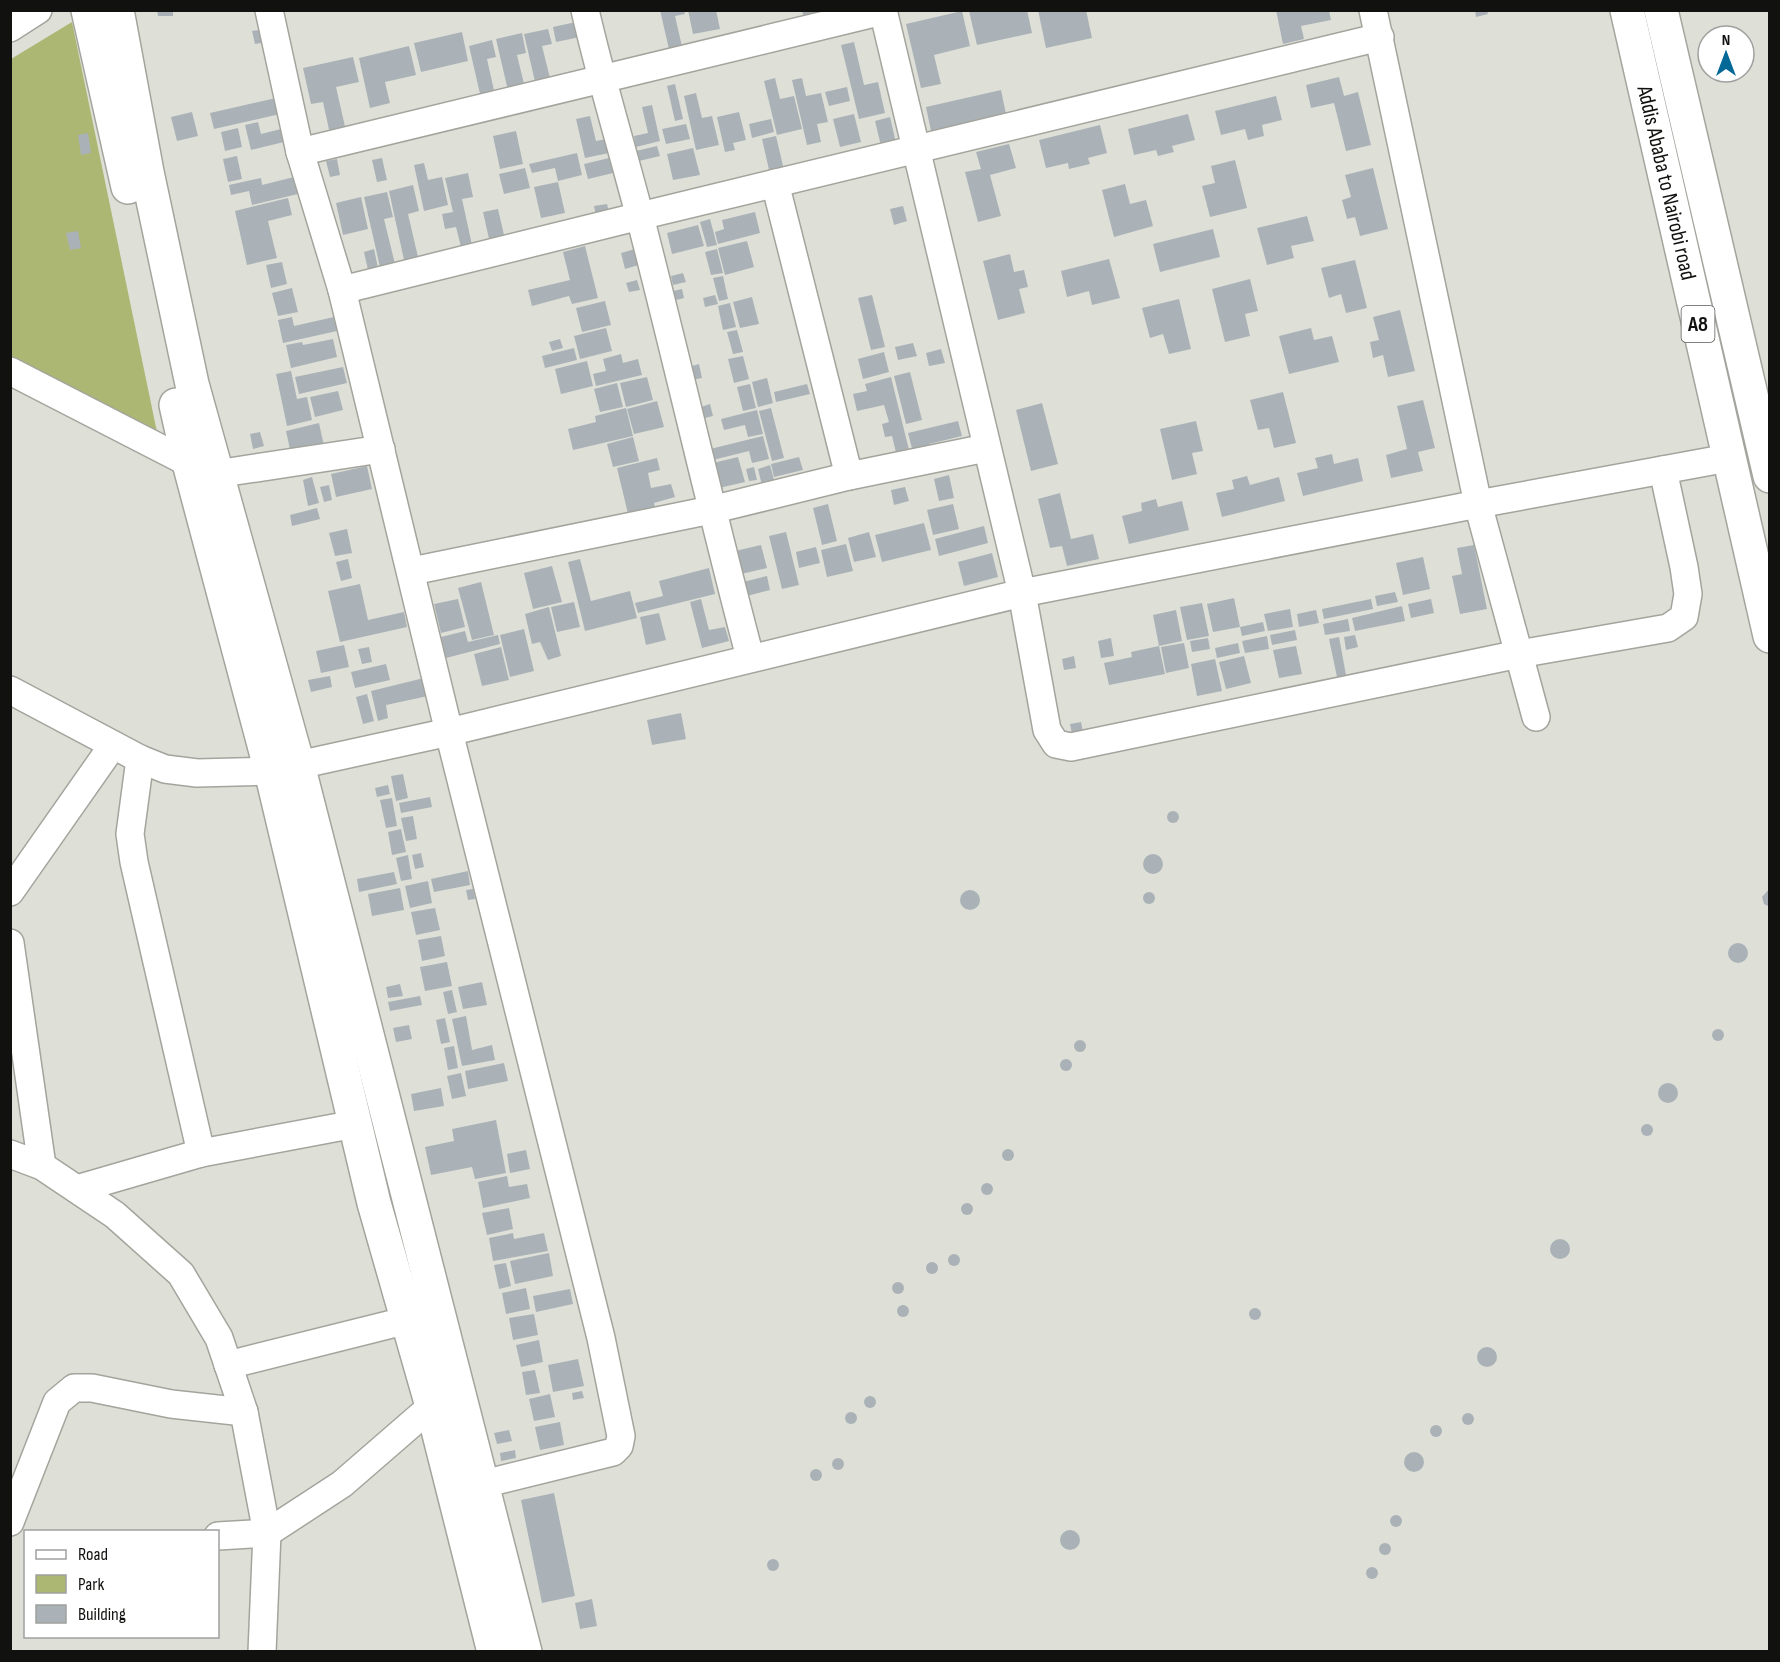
<svg xmlns="http://www.w3.org/2000/svg" width="1780" height="1662" viewBox="0 0 1780 1662" font-family="'Sofia Sans Condensed',sans-serif">
<style>
.green{fill:#abb773}
.building{fill:#aab2b7}
.lines{fill:none;stroke-linecap:round;stroke-linejoin:round}
.minor-casing{stroke:#a3a59d;stroke-width:30}
.major-casing{stroke:#a3a59d;stroke-width:36}
.highway-casing{stroke:#a3a59d;stroke-width:36}
.minor{stroke:#fff;stroke-width:27}
.major{stroke:#fff;stroke-width:33}
.highway{stroke:#fff;stroke-width:33}
.labels{text-anchor:middle;dominant-baseline:central;stroke-width:4.5;stroke-linejoin:round;paint-order:stroke}
.shield{fill:#fff;stroke:#585857;stroke-width:1.5}
.shield-label{font-size:21px;font-weight:bold;fill:#11110f}
.street-label{font-size:22px;fill:#11110f;stroke:#fff}
</style>
<rect width="100%" height="100%" fill="#dee0d8"/>
<!-- green -->
<polygon class="green" points="72,22 158,437 11,358 11,59"/>
<!-- building -->
<g class="building">
<polygon points="157,10 173,10 173,16 158,16"/>
<polygon points="660,10 684,10 685,14 675,16 684,55 671,58"/>
<polygon points="688,10 716,10 720,29 693,34"/>
<polygon points="802,10 815,10 818,22 805,25"/>
<polygon points="1027,10 1032,33 977,45 969,11"/>
<polygon points="1038,10 1086,10 1092,38 1046,48"/>
<polygon points="1276,10 1329,10 1331,20 1301,26 1304,39 1283,44"/>
<polygon points="1475,10 1487,10 1488,14 1476,17"/>
<polygon points="962,11 970,46 934,55 941,84 921,88 906,24"/>
<polygon points="576,22 580,37 556,42 553,27"/>
<polygon points="264,29 267,42 255,44 252,31"/>
<polygon points="548,29 552,44 542,46 551,82 536,86 524,34"/>
<polygon points="462,32 468,61 421,72 414,43"/>
<polygon points="522,33 526,53 517,55 526,92 509,95 496,39"/>
<polygon points="492,40 496,57 487,59 495,95 481,98 469,46"/>
<polygon points="854,42 864,85 878,82 885,113 859,119 841,45"/>
<polygon points="409,46 416,75 385,82 390,103 370,108 359,58"/>
<polygon points="353,57 359,82 336,87 346,131 330,134 323,102 311,104 303,68"/>
<polygon points="1339,77 1344,96 1358,92 1371,145 1346,151 1334,103 1311,108 1306,85"/>
<polygon points="775,78 780,99 794,96 802,129 777,135 764,81"/>
<polygon points="802,78 806,96 821,93 828,122 817,124 821,142 807,145 792,80"/>
<polygon points="675,84 683,119 675,121 667,86"/>
<polygon points="847,87 850,101 829,106 825,92"/>
<polygon points="1001,90 1007,119 932,136 926,107"/>
<polygon points="696,93 702,118 712,116 719,145 696,150 684,96"/>
<polygon points="1276,96 1282,120 1262,125 1264,136 1248,140 1245,129 1221,135 1215,111"/>
<polygon points="276,98 280,114 214,129 210,113"/>
<polygon points="652,105 660,141 636,147 634,136 648,133 642,107"/>
<polygon points="192,112 198,136 177,141 171,117"/>
<polygon points="739,112 746,140 733,143 735,150 725,152 717,117"/>
<polygon points="854,114 861,142 840,147 833,119"/>
<polygon points="1188,114 1195,140 1172,146 1174,152 1158,156 1156,150 1134,155 1128,129"/>
<polygon points="590,116 596,141 606,139 609,153 585,158 576,119"/>
<polygon points="890,117 897,147 882,150 875,121"/>
<polygon points="771,119 774,132 752,138 749,124"/>
<polygon points="258,122 261,134 281,129 284,142 251,150 245,125"/>
<polygon points="686,124 690,139 666,144 662,129"/>
<polygon points="1100,125 1107,153 1088,158 1090,164 1069,169 1068,163 1046,168 1039,140"/>
<polygon points="238,128 242,147 225,151 221,132"/>
<polygon points="516,131 523,164 500,169 493,136"/>
<polygon points="88,133 91,153 81,155 78,135"/>
<polygon points="776,136 784,170 770,174 762,139"/>
<polygon points="1009,144 1016,168 990,175 1001,216 978,222 965,172 981,169 976,152"/>
<polygon points="657,146 660,156 639,161 636,151"/>
<polygon points="693,148 700,175 673,180 667,154"/>
<polygon points="577,153 582,175 558,181 555,168 532,173 529,164"/>
<polygon points="237,156 242,179 228,182 223,159"/>
<polygon points="382,158 387,180 377,182 372,160"/>
<polygon points="609,158 613,173 588,179 584,164"/>
<polygon points="337,159 340,175 330,177 326,161"/>
<polygon points="1235,160 1247,208 1210,217 1202,186 1215,183 1211,166"/>
<polygon points="424,163 428,180 442,177 448,205 424,211 414,165"/>
<polygon points="525,168 530,188 504,194 499,174"/>
<polygon points="1373,168 1388,229 1360,236 1355,217 1347,219 1342,200 1351,197 1345,175"/>
<polygon points="468,173 473,197 462,199 472,245 461,247 456,227 445,229 442,214 453,212 445,178"/>
<polygon points="294,177 298,194 252,205 249,191 231,195 229,185 261,178 262,185"/>
<polygon points="558,182 565,213 541,218 534,187"/>
<polygon points="1125,184 1130,204 1146,200 1153,226 1114,237 1102,190"/>
<polygon points="413,185 419,211 408,214 418,257 404,260 389,191"/>
<polygon points="387,192 393,217 384,219 395,264 380,267 364,197"/>
<polygon points="361,197 368,229 343,235 336,203"/>
<polygon points="288,198 292,215 268,221 277,258 247,265 235,211"/>
<polygon points="607,204 610,217 597,221 594,206"/>
<polygon points="903,206 907,221 894,225 890,209"/>
<polygon points="498,209 504,235 489,239 483,212"/>
<polygon points="755,212 760,233 718,244 715,232 724,229 722,220"/>
<polygon points="1307,216 1314,241 1291,246 1294,258 1267,265 1257,228"/>
<polygon points="710,219 717,245 707,247 700,222"/>
<polygon points="698,225 704,246 672,254 667,233"/>
<polygon points="1213,229 1220,257 1160,272 1153,244"/>
<polygon points="78,231 81,248 70,250 66,233"/>
<polygon points="747,241 754,267 725,275 718,248"/>
<polygon points="585,246 598,298 572,304 569,296 532,306 528,290 570,280 563,252"/>
<polygon points="374,249 378,268 368,270 364,252"/>
<polygon points="635,249 639,265 625,269 621,253"/>
<polygon points="717,249 723,273 711,275 705,252"/>
<polygon points="1010,254 1014,272 1024,270 1028,287 1019,289 1025,313 998,320 983,261"/>
<polygon points="1109,259 1120,298 1092,305 1089,291 1067,297 1061,271"/>
<polygon points="1355,260 1367,308 1346,313 1341,294 1329,298 1321,268"/>
<polygon points="282,262 287,284 271,288 266,265"/>
<polygon points="683,273 686,282 673,285 671,276"/>
<polygon points="723,276 728,299 719,301 713,278"/>
<polygon points="1250,279 1258,311 1245,314 1250,336 1225,342 1212,289"/>
<polygon points="637,280 640,290 629,292 626,283"/>
<polygon points="292,288 298,312 278,316 272,293"/>
<polygon points="682,289 684,298 676,300 673,291"/>
<polygon points="715,295 718,304 705,307 703,298"/>
<polygon points="872,295 885,347 871,350 858,298"/>
<polygon points="752,297 759,324 740,328 733,302"/>
<polygon points="1179,299 1191,349 1169,354 1163,334 1150,338 1142,308"/>
<polygon points="605,301 611,325 582,332 576,308"/>
<polygon points="730,303 736,327 723,330 718,306"/>
<polygon points="1400,310 1415,371 1388,377 1383,355 1373,358 1370,342 1379,340 1373,317"/>
<polygon points="292,317 294,326 334,317 337,331 283,343 278,320"/>
<polygon points="606,328 612,351 580,359 574,336"/>
<polygon points="1311,328 1314,340 1332,336 1339,362 1289,374 1279,336"/>
<polygon points="737,330 743,352 733,354 727,332"/>
<polygon points="333,339 337,357 291,368 286,345 302,342 303,345"/>
<polygon points="560,339 563,348 552,351 549,342"/>
<polygon points="913,343 917,356 898,360 895,347"/>
<polygon points="574,348 577,360 545,368 542,356"/>
<polygon points="941,349 945,363 929,366 926,353"/>
<polygon points="884,352 889,372 863,379 858,359"/>
<polygon points="621,354 623,363 638,359 642,375 596,386 593,374 606,371 603,359"/>
<polygon points="743,356 749,379 734,383 728,359"/>
<polygon points="587,361 593,386 561,394 555,369"/>
<polygon points="699,364 702,378 692,380 689,367"/>
<polygon points="343,367 347,383 299,394 295,377"/>
<polygon points="291,371 297,399 307,397 312,420 287,426 276,374"/>
<polygon points="910,372 922,420 906,424 894,376"/>
<polygon points="647,377 653,400 626,407 620,383"/>
<polygon points="891,377 911,458 898,461 892,436 885,437 882,424 889,422 884,405 857,411 853,394 867,391 865,384"/>
<polygon points="767,378 773,403 758,407 752,382"/>
<polygon points="617,383 623,407 600,412 594,389"/>
<polygon points="750,384 756,408 743,411 737,387"/>
<polygon points="807,384 810,394 776,402 774,392"/>
<polygon points="338,391 343,410 315,417 310,397"/>
<polygon points="1283,392 1296,443 1274,448 1269,428 1258,430 1250,400"/>
<polygon points="1423,400 1435,448 1418,452 1423,471 1391,478 1386,455 1407,449 1397,406"/>
<polygon points="657,401 664,427 634,434 627,409"/>
<polygon points="1042,403 1058,464 1031,471 1016,410"/>
<polygon points="710,404 713,416 701,419 698,408"/>
<polygon points="626,408 633,436 573,450 568,429 596,422 595,416"/>
<polygon points="771,408 784,458 772,461 759,411"/>
<polygon points="757,410 763,434 748,437 745,425 724,430 721,419"/>
<polygon points="958,421 962,436 929,444 931,452 914,456 908,433"/>
<polygon points="1196,421 1203,451 1192,453 1197,474 1172,480 1160,429"/>
<polygon points="319,423 324,446 291,454 286,431"/>
<polygon points="260,432 264,446 253,449 250,434"/>
<polygon points="763,436 769,459 752,463 749,451 713,460 710,449"/>
<polygon points="633,437 639,461 613,467 607,444"/>
<polygon points="1332,454 1334,464 1358,458 1363,481 1303,496 1297,473 1318,468 1315,458"/>
<polygon points="738,457 745,482 719,488 713,463"/>
<polygon points="799,457 803,470 774,477 771,464"/>
<polygon points="657,458 660,470 648,473 651,488 671,484 675,497 654,503 657,516 630,522 617,468"/>
<polygon points="770,465 776,487 763,490 758,469"/>
<polygon points="367,466 372,489 336,497 331,474"/>
<polygon points="754,467 757,480 749,481 746,469"/>
<polygon points="949,475 954,498 939,501 934,479"/>
<polygon points="1247,476 1250,485 1279,477 1285,501 1222,517 1216,493 1234,489 1232,480"/>
<polygon points="312,477 319,503 308,506 303,480"/>
<polygon points="329,485 332,500 324,502 320,487"/>
<polygon points="905,487 909,501 894,505 891,490"/>
<polygon points="1060,493 1071,539 1093,534 1099,559 1067,566 1062,546 1050,548 1038,499"/>
<polygon points="1156,499 1158,507 1182,501 1189,530 1129,544 1122,516 1142,511 1141,503"/>
<polygon points="828,504 837,541 822,545 813,508"/>
<polygon points="953,504 959,529 933,535 927,510"/>
<polygon points="317,508 320,519 292,526 290,515"/>
<polygon points="924,523 931,550 882,562 875,535"/>
<polygon points="984,526 988,543 939,556 935,539"/>
<polygon points="347,529 352,553 335,556 329,533"/>
<polygon points="786,532 799,585 782,589 769,536"/>
<polygon points="869,532 876,557 854,562 848,538"/>
<polygon points="846,544 853,571 827,577 821,550"/>
<polygon points="761,545 767,568 741,574 735,551"/>
<polygon points="1474,545 1487,609 1460,614 1452,576 1462,574 1457,548"/>
<polygon points="816,547 820,563 799,568 796,552"/>
<polygon points="992,553 998,577 964,586 958,562"/>
<polygon points="1423,557 1430,589 1403,595 1396,563"/>
<polygon points="348,559 352,578 341,581 336,562"/>
<polygon points="580,559 591,601 630,591 637,618 585,631 568,562"/>
<polygon points="552,566 562,602 533,609 524,573"/>
<polygon points="709,568 715,594 638,613 635,603 663,596 659,581"/>
<polygon points="767,576 770,590 747,596 743,582"/>
<polygon points="481,582 494,635 472,640 458,588"/>
<polygon points="360,584 368,620 404,612 407,627 340,642 328,591"/>
<polygon points="1395,592 1398,602 1377,606 1375,596"/>
<polygon points="1234,598 1240,627 1213,632 1207,604"/>
<polygon points="458,599 465,627 441,633 434,604"/>
<polygon points="701,599 709,630 725,627 729,641 702,648 690,602"/>
<polygon points="1371,599 1373,609 1324,619 1322,609"/>
<polygon points="1431,599 1434,613 1411,618 1408,604"/>
<polygon points="574,602 580,627 557,632 551,607"/>
<polygon points="1202,603 1209,636 1187,640 1180,607"/>
<polygon points="1402,606 1405,621 1355,631 1352,618"/>
<polygon points="549,607 561,656 548,660 540,642 532,644 525,614"/>
<polygon points="1290,609 1293,627 1268,631 1264,614"/>
<polygon points="1176,610 1182,641 1159,646 1165,674 1109,685 1104,663 1132,657 1131,652 1159,646 1153,615"/>
<polygon points="1316,610 1319,623 1299,627 1297,614"/>
<polygon points="659,613 666,640 646,645 640,617"/>
<polygon points="1348,619 1350,631 1325,635 1323,624"/>
<polygon points="1263,622 1265,631 1242,636 1240,627"/>
<polygon points="524,629 534,671 510,677 500,635"/>
<polygon points="1295,630 1297,640 1272,645 1270,635"/>
<polygon points="465,631 468,642 498,635 500,644 446,658 441,637"/>
<polygon points="1355,635 1358,647 1346,650 1344,637"/>
<polygon points="1267,636 1269,649 1245,653 1242,641"/>
<polygon points="1339,637 1346,675 1337,677 1329,639"/>
<polygon points="1111,638 1114,656 1101,658 1098,641"/>
<polygon points="1208,638 1210,649 1192,652 1190,641"/>
<polygon points="1184,643 1189,668 1166,673 1161,647"/>
<polygon points="1238,643 1240,653 1217,658 1215,648"/>
<polygon points="344,645 349,667 321,673 316,651"/>
<polygon points="1296,646 1302,674 1279,678 1273,650"/>
<polygon points="369,647 372,662 362,664 358,649"/>
<polygon points="501,647 509,680 482,686 474,654"/>
<polygon points="1074,656 1076,668 1064,670 1062,659"/>
<polygon points="1244,656 1251,683 1226,689 1219,662"/>
<polygon points="1215,659 1222,691 1197,696 1191,664"/>
<polygon points="386,664 390,680 355,688 351,672"/>
<polygon points="330,676 332,687 311,692 308,680"/>
<polygon points="424,678 428,696 386,705 388,718 378,721 371,691"/>
<polygon points="367,694 374,721 363,724 356,697"/>
<polygon points="681,713 686,739 652,745 647,720"/>
<polygon points="1081,722 1083,732 1072,734 1070,724"/>
<polygon points="403,774 408,798 396,801 391,776"/>
<polygon points="388,785 390,794 377,797 375,788"/>
<polygon points="430,797 432,807 401,813 399,803"/>
<polygon points="392,798 397,826 386,828 380,800"/>
<circle cx="1173" cy="817" r="6"/>
<polygon points="413,816 417,839 406,841 401,818"/>
<polygon points="401,829 406,852 392,855 388,832"/>
<polygon points="421,853 424,867 415,869 412,855"/>
<circle cx="1153" cy="864" r="10"/>
<polygon points="408,855 412,879 401,881 396,858"/>
<polygon points="468,871 470,885 434,892 431,879"/>
<polygon points="394,872 397,884 359,892 357,879"/>
<polygon points="428,881 432,903 410,908 405,886"/>
<polygon points="400,888 404,910 372,916 368,894"/>
<polygon points="1770,888 1770,907 1764,904 1762,897"/>
<polygon points="473,889 475,899 468,900 466,890"/>
<circle cx="970" cy="900" r="10"/>
<circle cx="1149" cy="898" r="6"/>
<polygon points="435,908 440,930 416,935 411,912"/>
<polygon points="441,936 445,956 422,961 418,940"/>
<circle cx="1738" cy="953" r="10"/>
<polygon points="447,962 452,986 425,991 420,967"/>
<polygon points="482,982 487,1005 463,1009 458,987"/>
<polygon points="400,984 403,996 388,998 386,987"/>
<polygon points="452,990 457,1012 448,1014 443,992"/>
<polygon points="420,996 422,1005 390,1011 388,1002"/>
<polygon points="466,1016 472,1050 492,1045 495,1060 462,1066 452,1019"/>
<polygon points="445,1018 450,1042 441,1044 436,1020"/>
<polygon points="409,1025 412,1039 396,1042 393,1028"/>
<circle cx="1718" cy="1035" r="6"/>
<circle cx="1080" cy="1046" r="6"/>
<polygon points="454,1046 458,1068 448,1070 444,1048"/>
<circle cx="1066" cy="1065" r="6"/>
<polygon points="504,1063 508,1081 468,1089 465,1071"/>
<polygon points="461,1073 466,1096 452,1099 447,1076"/>
<circle cx="1668" cy="1093" r="10"/>
<polygon points="441,1088 444,1106 414,1111 411,1094"/>
<polygon points="496,1120 506,1173 475,1179 472,1167 431,1175 425,1147 454,1141 452,1129"/>
<circle cx="1647" cy="1130" r="6"/>
<circle cx="1008" cy="1155" r="6"/>
<polygon points="526,1150 530,1169 510,1173 507,1154"/>
<polygon points="507,1176 509,1187 527,1184 530,1198 483,1208 478,1182"/>
<circle cx="987" cy="1189" r="6"/>
<circle cx="967" cy="1209" r="6"/>
<polygon points="509,1208 513,1229 487,1235 482,1213"/>
<polygon points="513,1233 514,1239 544,1233 548,1251 493,1261 489,1238"/>
<circle cx="1560" cy="1249" r="10"/>
<polygon points="549,1253 553,1276 515,1284 510,1261"/>
<circle cx="954" cy="1260" r="6"/>
<circle cx="932" cy="1268" r="6"/>
<polygon points="506,1263 511,1286 499,1289 494,1265"/>
<circle cx="898" cy="1288" r="6"/>
<polygon points="526,1288 530,1309 506,1314 502,1293"/>
<polygon points="570,1289 573,1304 536,1312 533,1296"/>
<circle cx="903" cy="1311" r="6"/>
<circle cx="1255" cy="1314" r="6"/>
<polygon points="534,1314 538,1335 513,1340 509,1318"/>
<polygon points="539,1340 543,1362 521,1367 516,1345"/>
<circle cx="1487" cy="1357" r="10"/>
<polygon points="578,1359 584,1386 553,1392 548,1365"/>
<polygon points="535,1370 540,1393 526,1395 522,1372"/>
<polygon points="582,1391 584,1398 573,1400 572,1393"/>
<polygon points="550,1394 555,1417 534,1421 529,1399"/>
<circle cx="870" cy="1402" r="6"/>
<circle cx="851" cy="1418" r="6"/>
<circle cx="1468" cy="1419" r="6"/>
<polygon points="560,1422 564,1445 540,1450 535,1427"/>
<circle cx="1436" cy="1431" r="6"/>
<polygon points="509,1430 512,1441 497,1444 494,1433"/>
<polygon points="515,1450 516,1458 501,1461 500,1453"/>
<circle cx="1414" cy="1462" r="10"/>
<circle cx="838" cy="1464" r="6"/>
<circle cx="816" cy="1475" r="6"/>
<polygon points="554,1493 575,1596 542,1603 521,1500"/>
<circle cx="1396" cy="1521" r="6"/>
<circle cx="1070" cy="1540" r="10"/>
<circle cx="1385" cy="1549" r="6"/>
<circle cx="773" cy="1565" r="6"/>
<circle cx="1372" cy="1573" r="6"/>
<polygon points="592,1599 597,1626 580,1629 575,1603"/>
</g>
<g class="lines">
<defs>
<g id="minor">
<polyline points="269,10 300,152 342,290 449,732 601,1338 621,1436 619,1446 613,1452 483,1484"/>
<path d="M 585,10 C 601,80 622,148 640,217 C 678,363 711,511 750,657"/>
<polyline points="883,10 1022,593 1047,730 1056,744 1071,747 1519,654 1668,628 1684,617 1688,594 1684,567 1663,470"/>
<polyline points="1373,10 1478,504 1536,717"/>
<polyline points="10,28 38,10"/>
<polyline points="300,152 883,11"/>
<polyline points="775,183 849,476"/>
<polyline points="342,290 640,216 1380,37"/>
<polyline points="10,371 189,463 216,474 381,449"/>
<polyline points="412,571 711,510 849,476 986,448"/>
<polyline points="10,690 140,759 165,769 197,773 271,771 449,732 1022,593 1478,504 1728,458"/>
<polyline points="140,759 130,834 134,862 201,1153"/>
<polyline points="10,892 113,745"/>
<polyline points="10,943 42,1166"/>
<polyline points="10,1154 42,1166 115,1215 181,1274 219,1338 244,1412 267,1533 262,1652"/>
<polyline points="77,1189 201,1153 355,1124"/>
<polyline points="228,1365 408,1320"/>
<polyline points="10,1522 57,1402 74,1388 92,1388 171,1404 244,1412"/>
<polyline points="218,1536 267,1533 342,1484 432,1406"/>
</g>
<g id="major">
<polyline points="88,10 128,187"/>
<polyline points="117,10 147,172 192,384 298,765 525,1652"/>
<polyline points="176,405 189,463 271,771 374,1203 432,1406 494,1652"/>
</g>
<g id="highway">
<polyline points="1627,10 1770,636"/>
<polyline points="1661,10 1770,476"/>
</g>
</defs>
<!-- minor casing -->
<use href="#minor" class="minor-casing"/>
<!-- major casing -->
<use href="#major" class="major-casing"/>
<!-- highway casing -->
<use href="#highway" class="highway-casing"/>
<!-- minor -->
<use href="#minor" class="minor"/>
<!-- major -->
<use href="#major" class="major"/>
<!-- highway -->
<use href="#highway" class="highway"/>
</g>
<g class="labels">
<!-- shield labels -->
<rect class="shield" x="1681.5" y="306" width="33" height="36" rx="4.5"/>
<g class="shield-label">
<text x="1698" y="324">A8</text>
</g>
<!-- street labels -->
<g class="street-label">
<text transform="translate(1666 183) rotate(77)">Addis Ababa to Nairobi road</text>
</g>
</g>
<!-- border -->
<rect width="1780" height="1662" fill="none" stroke="#11110f" stroke-width="24"/>
<!-- legend -->
<rect x="24" y="1530" width="195" height="108" fill="#ffffff" stroke="#a0a09f" stroke-width="1.5"/>
<rect x="36" y="1550" width="30" height="9" fill="#ffffff" stroke="#a0a09f" stroke-width="1.5"/>
<text x="78" y="1560" font-size="18" fill="#11110f">Road</text>
<rect x="36" y="1575" width="30" height="18" fill="#abb773" stroke="#a0a09f" stroke-width="1.5"/>
<text x="78" y="1590" font-size="18" fill="#11110f">Park</text>
<rect x="36" y="1605" width="30" height="18" fill="#aab2b7" stroke="#a0a09f" stroke-width="1.5"/>
<text x="78" y="1620" font-size="18" fill="#11110f">Building</text>
<!-- north arrow -->
<g transform="translate(1726 54)"><circle r="28" fill="#ffffff" stroke="#a0a09f" stroke-width="1.5"/>
<path d="M0-4.5L10 22L0 15L-10 22Z" fill="#056997"/>
<text y="-9" font-size="16" font-weight="bold" text-anchor="middle" fill="#11110f">N</text>
</g>
</svg>
